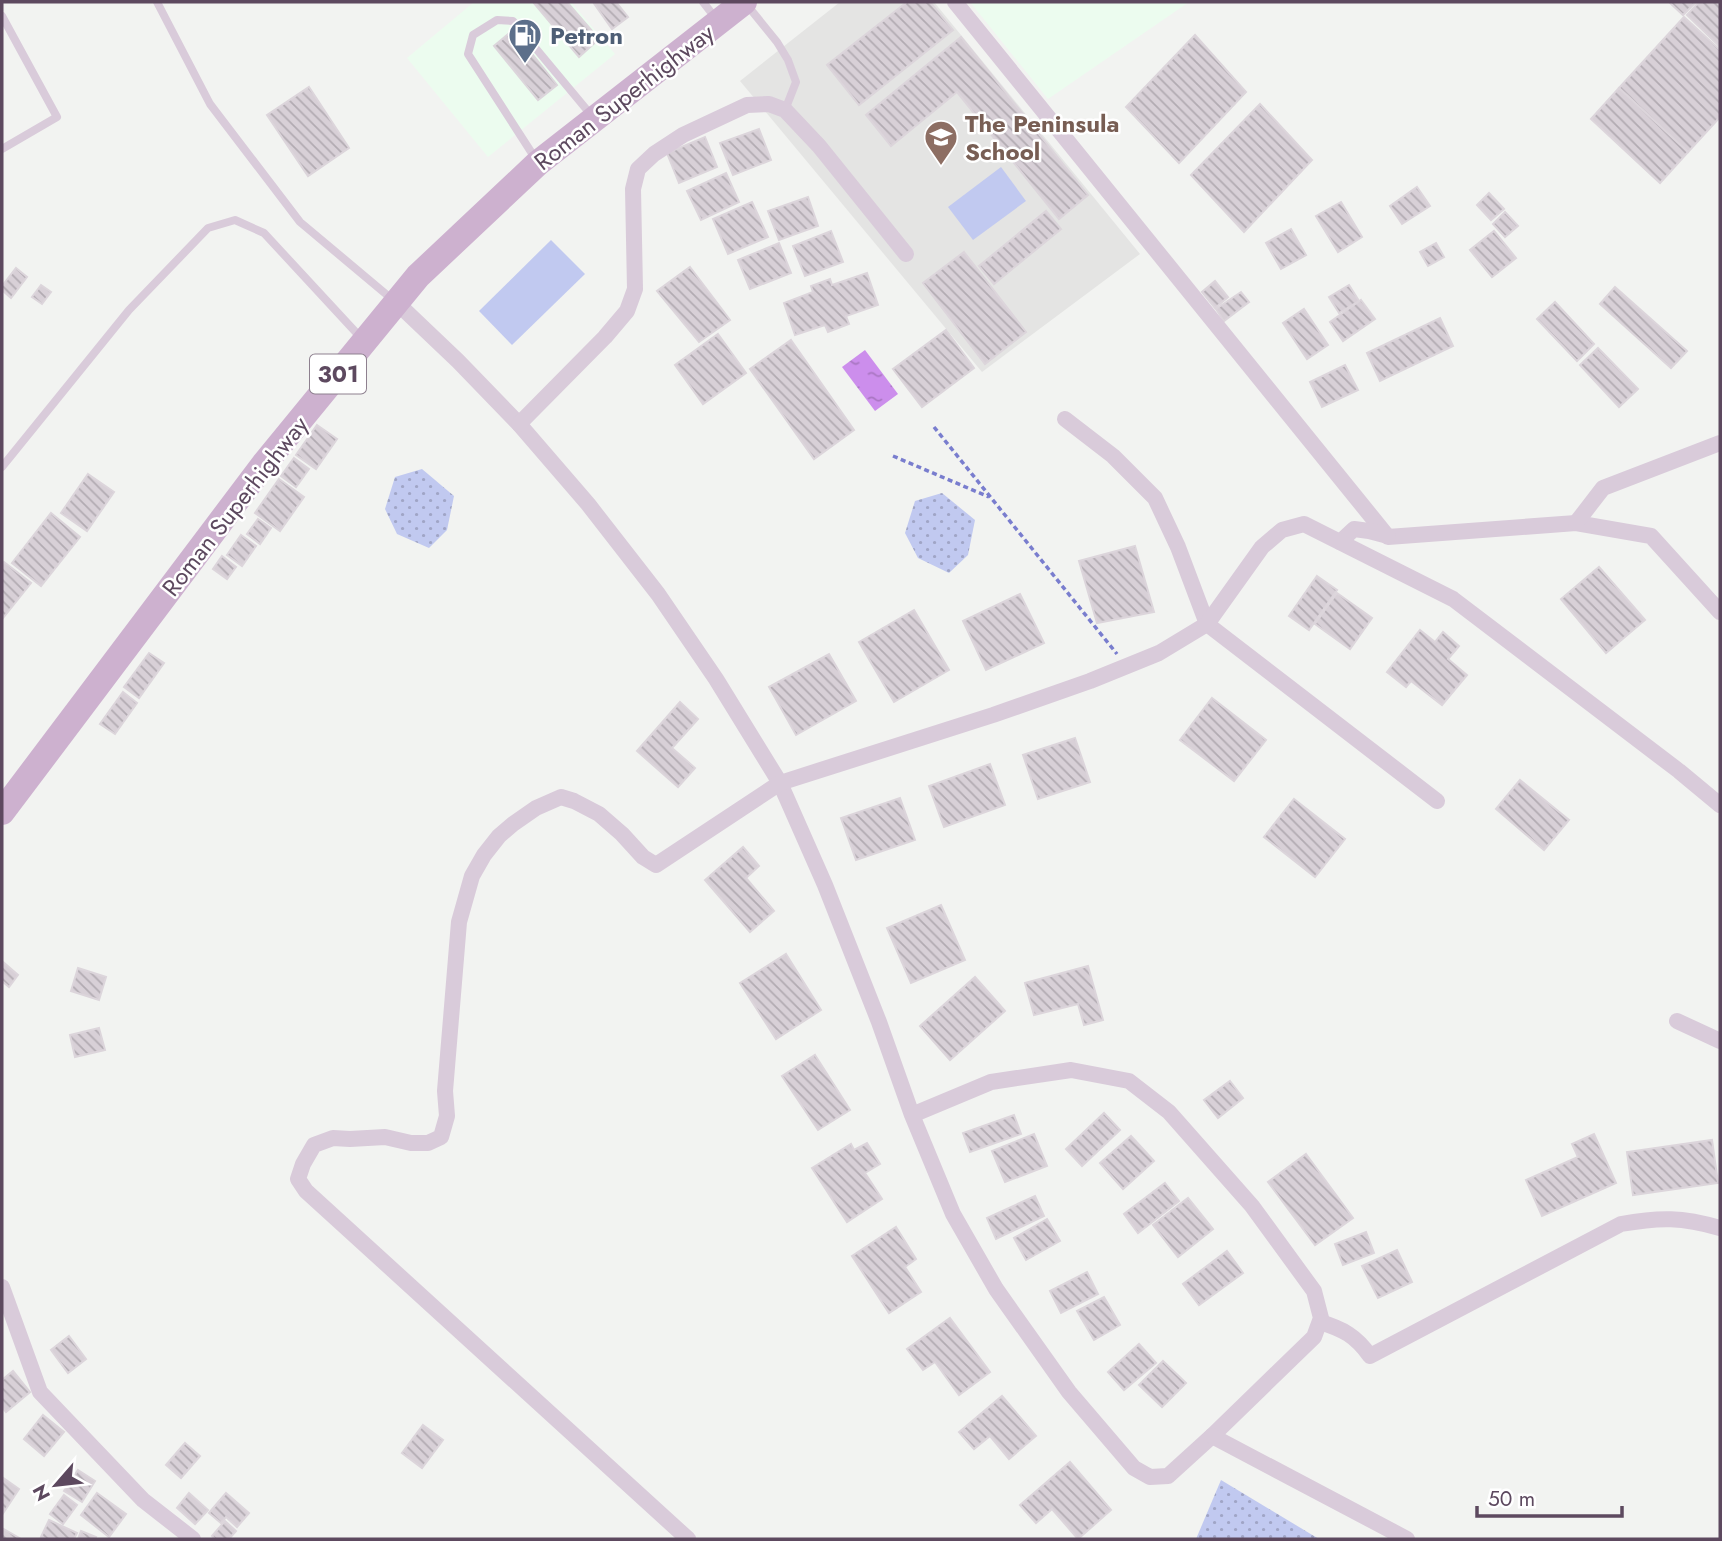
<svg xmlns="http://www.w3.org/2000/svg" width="1722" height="1541" viewBox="0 0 1722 1541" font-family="Jost,sans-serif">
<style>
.commercial{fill:#ecfcef}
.education{fill:#e4e4e3}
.grass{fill:url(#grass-dots)}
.pitch{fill:#c1c9f0}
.water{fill:url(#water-ripples)}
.building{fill:url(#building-back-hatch);stroke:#dcd5db;stroke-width:2}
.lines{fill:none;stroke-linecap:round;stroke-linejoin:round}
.path{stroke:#797dce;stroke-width:3.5;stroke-dasharray:5 3.5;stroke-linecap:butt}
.service{stroke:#d9cbda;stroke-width:8}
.minor{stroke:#d9cbda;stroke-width:16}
.primary{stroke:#cdb1cf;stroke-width:26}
.labels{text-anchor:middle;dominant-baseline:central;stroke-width:5;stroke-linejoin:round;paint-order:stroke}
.shield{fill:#fff;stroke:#8e808f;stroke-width:2}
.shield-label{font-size:23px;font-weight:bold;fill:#5d495f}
.service-label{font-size:24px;font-weight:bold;fill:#4e5e75;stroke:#fff;text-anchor:start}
.street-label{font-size:24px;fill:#5d495f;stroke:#fff}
.education-label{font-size:24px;font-weight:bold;fill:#785e54;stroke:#fff;text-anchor:start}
</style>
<defs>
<pattern id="grass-dots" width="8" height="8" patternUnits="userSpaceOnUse" patternTransform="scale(1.75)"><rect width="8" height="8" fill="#c1c9f0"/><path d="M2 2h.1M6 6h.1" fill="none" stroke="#a0a5c6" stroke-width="1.8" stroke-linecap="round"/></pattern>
<pattern id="water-ripples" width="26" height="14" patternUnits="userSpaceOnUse" patternTransform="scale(1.75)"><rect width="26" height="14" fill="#cc8eec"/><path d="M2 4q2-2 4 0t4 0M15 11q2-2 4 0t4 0" fill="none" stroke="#a976c2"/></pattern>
<pattern id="building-back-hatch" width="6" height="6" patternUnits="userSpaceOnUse" patternTransform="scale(1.75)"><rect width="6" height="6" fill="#d8d0d7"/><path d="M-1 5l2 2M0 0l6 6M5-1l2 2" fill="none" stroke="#b2abb2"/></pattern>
</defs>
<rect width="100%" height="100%" fill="#f2f3f1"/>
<!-- commercial -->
<g class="commercial">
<polygon points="474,2 571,2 615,54 488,157 407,58"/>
<polygon points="970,2 1189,2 1048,99"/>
</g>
<!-- education -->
<polygon class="education" points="840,2 934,2 1140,254 982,372 740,81"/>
<!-- grass -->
<g class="grass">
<polygon points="422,469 454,496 447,530 429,548 397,534 385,509 395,477"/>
<polygon points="942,493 975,520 968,555 949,573 918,558 905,533 915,501"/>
<polygon points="1221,1480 1319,1539 1196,1539"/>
</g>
<!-- pitch -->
<g class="pitch">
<polygon points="1001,167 1026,201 973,240 948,207"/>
<polygon points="551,240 585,274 512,345 479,311"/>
</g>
<!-- water -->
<polygon class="water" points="865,350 898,394 875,411 842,367"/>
<!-- building -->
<g class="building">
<polygon points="533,2 567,2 599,39 579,57"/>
<polygon points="593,2 616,2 628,17 612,29"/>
<polygon points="907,2 930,2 953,30 859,105 827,65"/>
<polygon points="1669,2 1696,2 1683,15"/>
<polygon points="1699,2 1720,2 1720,47 1687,15"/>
<polygon points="1684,17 1720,50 1720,117 1688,152 1619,88"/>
<polygon points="513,30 557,85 538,100 494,46"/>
<polygon points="1195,35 1246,92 1179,163 1126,107"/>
<polygon points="961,37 1088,195 1059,219 957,92 891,146 866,115"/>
<polygon points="309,87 349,148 308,176 267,115"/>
<polygon points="1619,88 1688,152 1660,183 1591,119"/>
<polygon points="1260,104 1312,160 1244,232 1191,175"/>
<polygon points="759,129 771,160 733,175 720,143"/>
<polygon points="705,137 717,167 679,183 667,153"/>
<polygon points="726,173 739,202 701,220 687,191"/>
<polygon points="1417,187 1430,206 1402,224 1390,206"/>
<polygon points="1489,193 1504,209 1491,220 1477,205"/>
<polygon points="808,197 818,226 779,240 768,211"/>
<polygon points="752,202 768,237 728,254 713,219"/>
<polygon points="1341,202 1362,237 1338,252 1316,216"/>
<polygon points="1046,211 1061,229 994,284 979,266"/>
<polygon points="1505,212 1518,226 1505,237 1493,224"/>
<polygon points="1291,229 1306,255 1281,269 1266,243"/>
<polygon points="831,231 843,262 805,276 793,246"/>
<polygon points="1494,231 1516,258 1492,277 1470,250"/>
<polygon points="779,243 791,273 750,289 738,260"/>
<polygon points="1436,243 1444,257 1428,266 1420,252"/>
<polygon points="964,252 1026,332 985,364 923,283"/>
<polygon points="690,267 730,320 699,342 657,291"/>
<polygon points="16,268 27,277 11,298 2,290 2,286"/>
<polygon points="867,273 878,305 846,316 849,324 828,332 825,325 795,335 784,303 813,292 811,286 830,279 832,285"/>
<polygon points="1215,281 1228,297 1215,308 1202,292"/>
<polygon points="41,285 51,292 42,304 32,297"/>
<polygon points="1349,285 1359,301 1339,313 1329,297"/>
<polygon points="1615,287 1687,351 1671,368 1600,304"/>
<polygon points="1241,292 1249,302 1224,321 1216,309"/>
<polygon points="1361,300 1375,319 1343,341 1330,322"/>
<polygon points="1555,302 1594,344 1577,361 1537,319"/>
<polygon points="1304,309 1328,345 1307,359 1283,323"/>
<polygon points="1440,318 1453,346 1380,381 1367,353"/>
<polygon points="946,330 974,368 922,407 893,369"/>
<polygon points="718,334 746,373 703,404 675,365"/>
<polygon points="791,340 854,430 814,459 750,369"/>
<polygon points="1598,348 1638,389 1619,407 1580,365"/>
<polygon points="1345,365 1358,390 1322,407 1310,382"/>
<polygon points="317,425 337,439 316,469 296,455"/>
<polygon points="294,458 309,469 296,487 281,476"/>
<polygon points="88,474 114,492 87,531 61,513"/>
<polygon points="279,479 304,497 280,531 255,513"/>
<polygon points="51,513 80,537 41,586 12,563"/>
<polygon points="258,519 271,528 260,544 247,534"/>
<polygon points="241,535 256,546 242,566 227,555"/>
<polygon points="1135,546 1154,612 1097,623 1079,561"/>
<polygon points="222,556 236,567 227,579 213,569"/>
<polygon points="4,562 31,583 3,618 2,617 2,565"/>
<polygon points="1599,567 1645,620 1606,653 1561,599"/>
<polygon points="1317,576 1337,590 1309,630 1289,616"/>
<polygon points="1337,593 1372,618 1350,649 1315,624"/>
<polygon points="1020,594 1044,643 986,670 963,621"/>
<polygon points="914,610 949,670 894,702 859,642"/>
<polygon points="1420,630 1435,642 1443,632 1459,646 1448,659 1467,675 1442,705 1411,681 1406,687 1387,672"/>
<polygon points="149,653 164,663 139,698 124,687"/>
<polygon points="829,654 856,701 796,735 769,687"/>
<polygon points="123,692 137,703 115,734 100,724"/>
<polygon points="1212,698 1266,740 1234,781 1180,740"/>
<polygon points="680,702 698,719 672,748 695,768 678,787 637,751"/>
<polygon points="1075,738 1090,782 1038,799 1023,755"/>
<polygon points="990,764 1005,805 944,827 929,786"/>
<polygon points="1520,780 1569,820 1544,850 1496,809"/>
<polygon points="900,798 915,840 856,860 841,818"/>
<polygon points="1294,799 1345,839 1315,877 1264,837"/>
<polygon points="743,847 759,866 746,878 774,911 750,932 705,880"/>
<polygon points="941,905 965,960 911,983 887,928"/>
<polygon points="786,954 821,1010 776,1039 740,983"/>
<polygon points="2,961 18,975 9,987 2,981"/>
<polygon points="1088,966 1103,1020 1084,1025 1078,1004 1034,1015 1025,983"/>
<polygon points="78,968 106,977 99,1000 71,991"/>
<polygon points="975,977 1005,1011 950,1060 920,1026"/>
<polygon points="99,1028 105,1050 75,1057 70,1035"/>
<polygon points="815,1055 850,1110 818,1130 782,1076"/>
<polygon points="1230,1081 1243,1098 1218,1118 1204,1100"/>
<polygon points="1104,1113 1120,1130 1082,1166 1066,1149"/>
<polygon points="1014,1115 1021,1134 970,1152 963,1133"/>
<polygon points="1034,1134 1047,1166 1005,1182 992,1151"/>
<polygon points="1594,1134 1616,1183 1542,1216 1526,1180 1578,1157 1572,1144"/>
<polygon points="1131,1136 1154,1161 1123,1189 1100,1163"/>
<polygon points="1712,1140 1718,1183 1633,1195 1627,1152"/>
<polygon points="867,1143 880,1164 865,1173 882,1199 847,1222 812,1168 851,1144 854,1150"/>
<polygon points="1306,1154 1353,1218 1315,1245 1268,1182"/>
<polygon points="1165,1183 1179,1201 1138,1233 1124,1214"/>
<polygon points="1035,1196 1044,1216 996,1239 987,1218"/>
<polygon points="1188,1198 1213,1229 1178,1257 1153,1225"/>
<polygon points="1047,1219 1060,1241 1026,1260 1014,1238"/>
<polygon points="896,1227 916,1259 905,1267 921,1292 889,1313 852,1256"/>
<polygon points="1366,1232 1374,1253 1343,1265 1335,1244"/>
<polygon points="1397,1250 1412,1282 1378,1298 1362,1266"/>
<polygon points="1227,1251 1243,1273 1199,1305 1183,1284"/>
<polygon points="1087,1272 1098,1294 1061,1313 1050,1291"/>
<polygon points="1104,1297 1120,1325 1094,1340 1077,1311"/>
<polygon points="950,1318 990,1372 959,1395 935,1362 923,1370 907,1349"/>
<polygon points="69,1336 86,1359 68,1373 51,1350"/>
<polygon points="1139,1344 1156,1363 1124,1390 1108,1372"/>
<polygon points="1163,1361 1186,1383 1162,1407 1139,1385"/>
<polygon points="13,1371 30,1392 6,1412 2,1407 2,1380"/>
<polygon points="1002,1396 1036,1436 1009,1459 990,1436 974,1449 959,1432"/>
<polygon points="43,1415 64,1432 44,1456 24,1439"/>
<polygon points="423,1425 443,1440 422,1468 402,1453"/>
<polygon points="185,1443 200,1456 181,1478 166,1465"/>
<polygon points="1070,1462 1111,1510 1078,1539 1052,1509 1036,1523 1020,1505"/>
<polygon points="78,1470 95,1481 82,1502 64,1491"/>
<polygon points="2,1477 19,1489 2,1515"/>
<polygon points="97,1493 126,1514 109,1537 81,1515"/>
<polygon points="189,1493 208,1510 195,1524 177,1508"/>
<polygon points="226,1493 249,1513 237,1527 226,1517 221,1523 209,1513"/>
<polygon points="64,1495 77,1505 63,1524 50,1514"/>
<polygon points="49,1520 77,1533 74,1539 46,1539 41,1537"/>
<polygon points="225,1521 236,1531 229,1539 215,1539 212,1536"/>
<polygon points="2,1528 21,1539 2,1539"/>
<polygon points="81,1531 96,1537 95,1539 78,1539"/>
</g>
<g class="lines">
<!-- path -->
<g class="path">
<polyline points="934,427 1117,654"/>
<polyline points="893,456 989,497"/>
</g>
<!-- service -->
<g class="service">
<polyline points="157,2 210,104 300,222 393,300"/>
<polyline points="703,2 717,20"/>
<polyline points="747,5 777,42 788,60 796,82 785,110"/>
<polyline points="2,16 57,117 2,149"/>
<polyline points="535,158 468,54 473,35 497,20 513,21 592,116"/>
<polyline points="2,467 129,310 208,228 235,220 264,233 363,340"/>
</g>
<!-- minor -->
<g class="minor">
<polyline points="955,2 1388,537 1576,523 1651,536 1720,612"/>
<polyline points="396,302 458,361 519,424 588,504 658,594 716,679 780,783 825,885 879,1022 912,1115 953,1214 996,1289 1069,1392 1134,1468 1150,1477 1168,1476 1212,1436 1314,1337 1321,1318 1314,1291 1252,1206 1169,1112 1129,1081 1071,1070 991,1082 912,1115"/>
<polyline points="1065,419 1113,456 1155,498 1178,547 1207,624 1437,801"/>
<polyline points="519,424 605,337 627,311 635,289 633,189 638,169 654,154 683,135 747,105 769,104 785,110 819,146 906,254"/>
<polyline points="1576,523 1603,488 1720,443"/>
<polyline points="1340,542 1354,529 1369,531 1388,536"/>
<polyline points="1677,1021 1720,1041"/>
<polyline points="2,1287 40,1392 143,1500 193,1539"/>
<path d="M 1320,1322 C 1343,1329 1356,1336 1370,1356 L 1621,1224 C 1660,1217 1682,1217 1720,1228"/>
<polyline points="1212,1436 1407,1539"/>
<polyline points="688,1539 306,1191 298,1179 303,1164 314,1145 333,1138 350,1139 385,1137 411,1143 428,1143 441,1137 447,1116 445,1091 459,922 472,876 484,855 499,836 513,824 536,808 561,797 574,801 599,814 622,834 643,857 656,865 780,783 993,715 1090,681 1159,653 1207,624 1262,547 1282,530 1304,524 1453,599 1679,771 1720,805"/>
</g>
<!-- primary -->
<polyline class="primary" points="2,812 264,464 418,276 538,163 744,2"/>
</g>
<!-- icons -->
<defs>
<symbol id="fuel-pin" viewBox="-11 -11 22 30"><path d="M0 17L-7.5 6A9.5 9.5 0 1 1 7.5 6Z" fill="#5c6f8a" stroke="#fff"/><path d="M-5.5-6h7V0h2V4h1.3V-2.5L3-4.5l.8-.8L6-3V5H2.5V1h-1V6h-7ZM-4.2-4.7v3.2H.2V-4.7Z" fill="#fff"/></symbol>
<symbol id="school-pin" viewBox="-11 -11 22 30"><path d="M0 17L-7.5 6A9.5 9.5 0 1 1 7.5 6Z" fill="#8d6e63" stroke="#fff"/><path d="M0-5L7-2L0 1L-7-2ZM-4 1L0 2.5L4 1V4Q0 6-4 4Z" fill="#fff"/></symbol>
</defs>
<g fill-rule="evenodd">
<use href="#fuel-pin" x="506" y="16" width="38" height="52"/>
<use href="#school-pin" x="922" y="118" width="38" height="52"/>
</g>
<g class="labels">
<!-- shield labels -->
<rect class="shield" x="310" y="354.5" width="56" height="39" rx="5"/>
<g class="shield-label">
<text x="338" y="374">301</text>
</g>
<!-- service labels -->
<g class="service-label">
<text x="550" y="35">Petron</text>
</g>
<!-- street labels -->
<g class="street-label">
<text transform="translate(624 97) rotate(-38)">Roman Superhighway</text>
<text transform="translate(235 506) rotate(-52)">Roman Superhighway</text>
</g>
<!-- education labels -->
<g class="education-label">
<text x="965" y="123">The Peninsula<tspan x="965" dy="28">School</tspan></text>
</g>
</g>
<!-- border -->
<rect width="1722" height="1541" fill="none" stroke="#5d495f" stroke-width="7"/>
<!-- north arrow -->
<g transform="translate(56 1485) rotate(242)" stroke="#ffffff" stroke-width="5" paint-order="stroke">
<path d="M0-5L12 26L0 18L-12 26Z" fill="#5d495f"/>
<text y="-10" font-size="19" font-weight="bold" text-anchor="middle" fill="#5d495f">N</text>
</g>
<!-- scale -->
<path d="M1477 1506v10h145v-10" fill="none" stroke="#5d495f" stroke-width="3.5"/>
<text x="1488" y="1506" font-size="21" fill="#5d495f" stroke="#ffffff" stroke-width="5" paint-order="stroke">50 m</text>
</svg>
